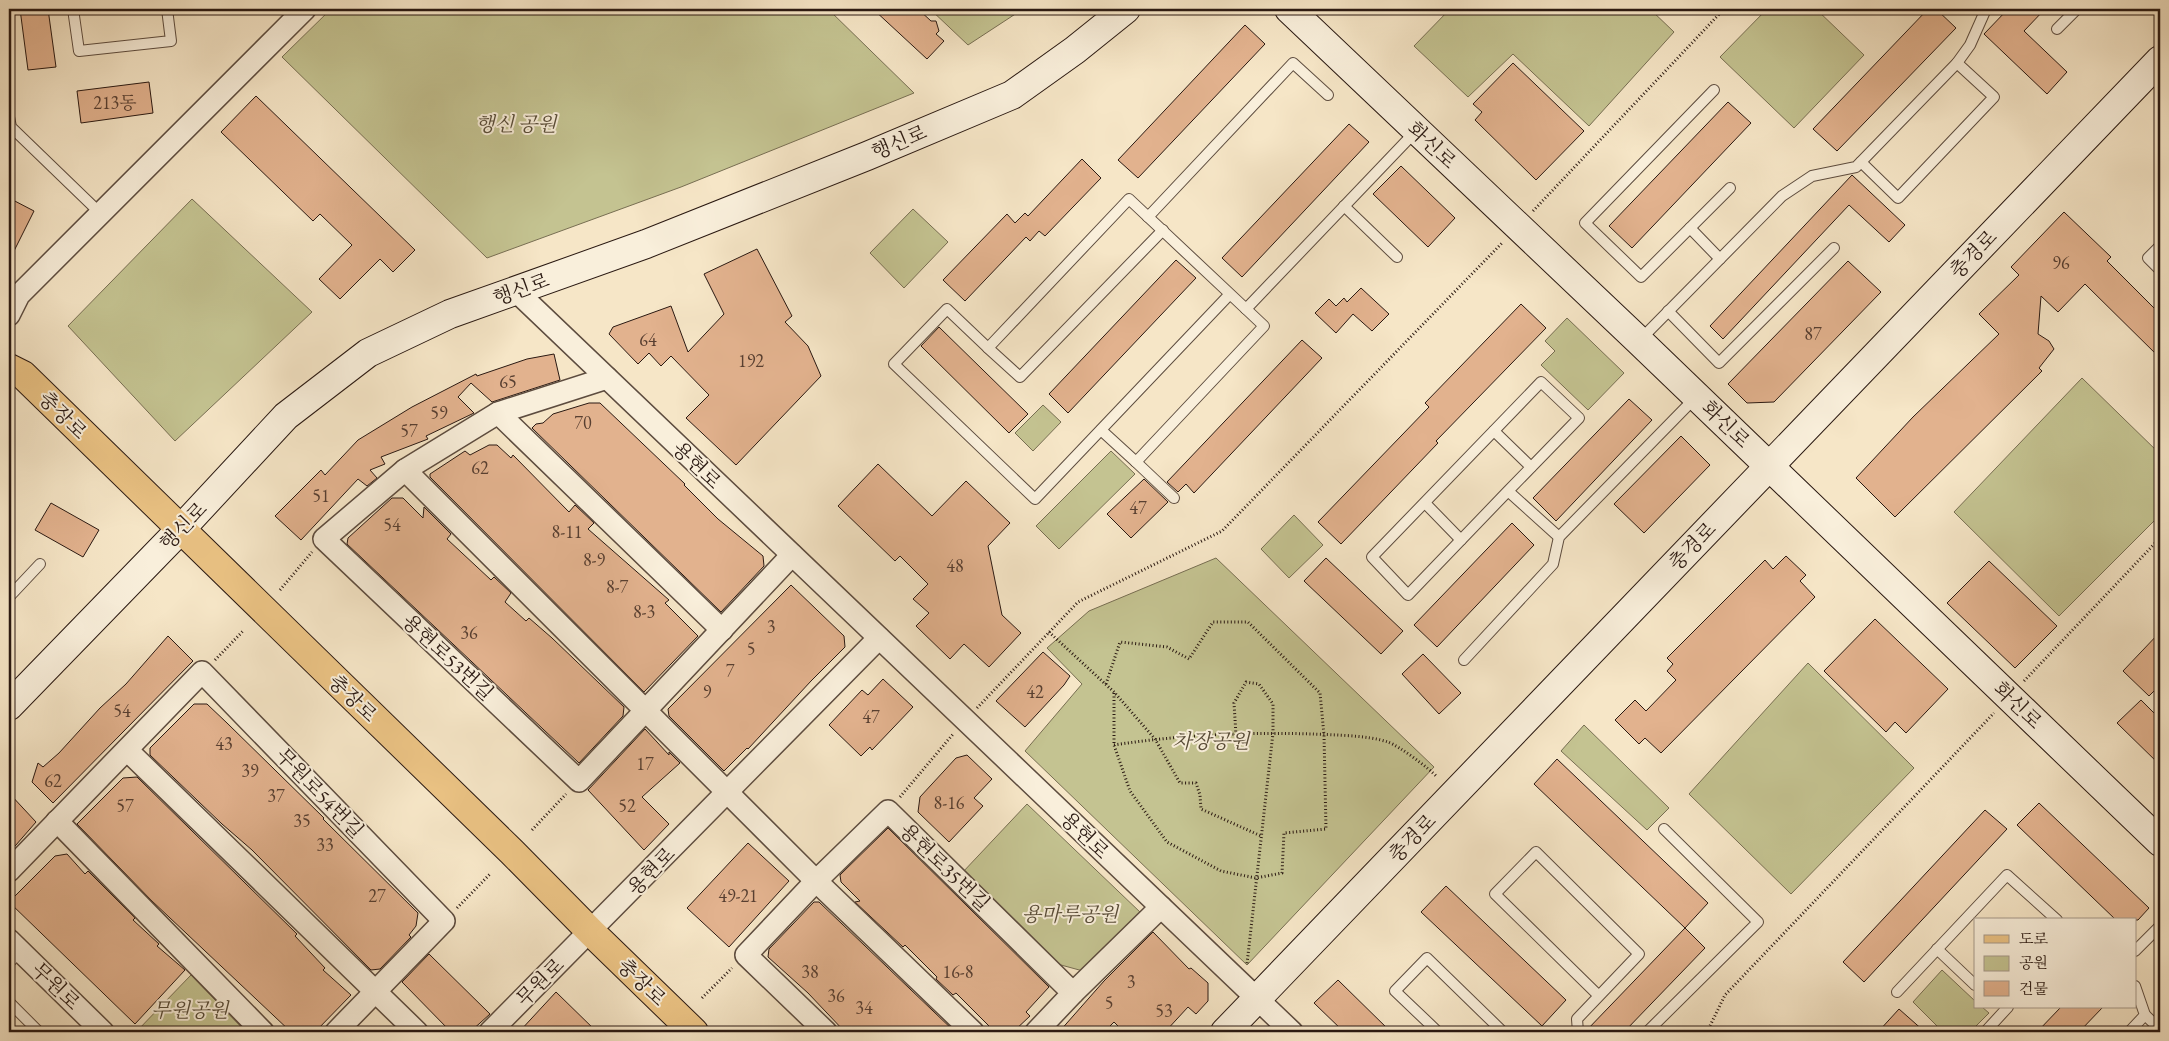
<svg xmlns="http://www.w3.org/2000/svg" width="2169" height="1041" viewBox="0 0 2169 1041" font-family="'EB Garamond','Noto Serif KR',serif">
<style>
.green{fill:#c4c391;stroke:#776e52}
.building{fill:#e2b28e;stroke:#2a1912}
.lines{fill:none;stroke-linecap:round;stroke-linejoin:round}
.service-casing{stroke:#5d4c3f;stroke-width:12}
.minor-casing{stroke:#5d4c3f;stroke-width:24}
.secondary-casing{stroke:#2a1912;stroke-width:30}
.primary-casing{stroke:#2a1912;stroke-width:30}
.path{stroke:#2a1912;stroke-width:3;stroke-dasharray:1 2.5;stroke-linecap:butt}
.service{stroke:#f9efdb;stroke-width:10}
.minor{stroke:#f9efdb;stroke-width:21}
.secondary{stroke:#f9efdb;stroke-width:28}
.primary{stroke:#ebc384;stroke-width:28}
.labels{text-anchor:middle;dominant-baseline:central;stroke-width:4;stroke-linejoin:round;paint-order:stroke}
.number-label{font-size:18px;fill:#583f31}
.park-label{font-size:20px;font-style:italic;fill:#584c38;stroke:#f9efdb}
.street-label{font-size:20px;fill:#2a1912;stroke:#f9efdb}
</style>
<rect width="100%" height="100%" fill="#f6e6c7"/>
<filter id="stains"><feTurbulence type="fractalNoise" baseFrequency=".004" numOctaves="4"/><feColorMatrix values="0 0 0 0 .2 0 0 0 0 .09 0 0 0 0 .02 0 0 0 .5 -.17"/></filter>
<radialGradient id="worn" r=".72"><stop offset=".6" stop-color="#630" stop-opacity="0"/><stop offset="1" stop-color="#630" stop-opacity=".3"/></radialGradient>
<!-- green -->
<g class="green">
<polygon points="331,9 828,9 914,93 681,187 487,258 282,57"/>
<polygon points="930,9 1023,9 968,45"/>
<polygon points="1450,9 1650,9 1674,32 1589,126 1513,54 1468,97 1414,46"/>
<polygon points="1767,9 1816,9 1864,55 1794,128 1720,57"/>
<polygon points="192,199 312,312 175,441 68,326"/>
<polygon points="913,209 948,242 904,288 870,253"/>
<polygon points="1567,318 1624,373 1588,410 1541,365 1555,351 1545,341"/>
<polygon points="2082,378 2160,454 2160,515 2059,616 1954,512"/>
<polygon points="1043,405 1061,422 1033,451 1015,433"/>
<polygon points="1111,451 1135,474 1059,549 1036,526"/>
<polygon points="1294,515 1323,545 1289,578 1261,549"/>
<polygon points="1216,558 1434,767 1247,965 1025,751 1082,684 1047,648 1089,611"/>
<polygon points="1808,663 1914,768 1791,894 1689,794"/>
<polygon points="1584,725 1669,808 1647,830 1561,751"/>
<polygon points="1027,804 1141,913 1083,971 1050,962 962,873"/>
<polygon points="1942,970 1975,1001 1975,1007 1982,1007 1989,1013 1970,1032 1943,1032 1913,1002"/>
<polygon points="191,975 246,1032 136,1032"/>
</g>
<!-- building -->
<g class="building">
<polygon points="20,9 48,9 56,67 28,70"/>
<polygon points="873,9 918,9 931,21 936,21 939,31 936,34 944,41 927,59"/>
<polygon points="1928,9 1936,9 1956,28 1837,151 1813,129"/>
<polygon points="2008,9 2045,9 2024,31 2067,72 2047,94 1984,34"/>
<polygon points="1245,25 1265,44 1138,178 1118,160"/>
<polygon points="1513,63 1584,131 1536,180 1475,120 1482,112 1473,104"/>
<polygon points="149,82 153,113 81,123 77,91"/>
<polygon points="256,96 415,250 393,272 380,259 340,299 319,279 352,245 320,214 313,221 221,132"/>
<polygon points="1728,102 1751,123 1632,248 1609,226"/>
<polygon points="1349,124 1369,142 1242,277 1222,258"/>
<polygon points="1082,159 1101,178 1045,236 1039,231 1030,241 1026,237 965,301 943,280 1007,214 1015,223 1025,213 1028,216"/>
<polygon points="1401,166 1455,218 1428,247 1373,194"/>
<polygon points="1852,175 1905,225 1889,242 1849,205 1723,339 1710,326"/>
<polygon points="9,198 34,211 9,261"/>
<polygon points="2064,212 2111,257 2107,261 2160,314 2160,358 2085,284 2058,312 2041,296 2038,334 2049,341 2054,349 2039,368 2042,371 1895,517 1856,478 1913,417 1999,334 1979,314 2019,275 2011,267"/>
<polygon points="757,249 792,316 785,322 808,346 821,376 736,465 686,418 709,395 671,356 661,366 649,353 638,364 609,334 613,327 671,306 688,352 724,314 704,274"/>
<polygon points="1176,260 1196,278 1068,413 1049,394"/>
<polygon points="1848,261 1881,292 1774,402 1747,403 1728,384"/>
<polygon points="1361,288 1389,314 1372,331 1353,314 1336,333 1315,313 1329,299 1336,306 1344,298 1347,302"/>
<polygon points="1521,304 1546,328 1436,441 1438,443 1341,544 1318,522 1429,407 1425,403"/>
<polygon points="939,327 1028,414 1009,433 921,346"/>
<polygon points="1302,340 1322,358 1194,493 1186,484 1178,492 1167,482"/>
<polygon points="554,354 560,380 492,402 471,383 458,397 474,413 426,436 428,439 381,457 385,464 370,470 377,478 367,486 358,479 301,540 275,516 321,470 325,475 358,440 412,407 476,374 477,376 527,359"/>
<polygon points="1629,399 1652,420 1556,521 1533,498"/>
<polygon points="589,403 600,403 685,484 684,485 718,519 763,556 764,566 721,612 532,428 536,424 543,423 553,414"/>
<polygon points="1681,436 1710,465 1644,533 1614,504"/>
<polygon points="489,445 497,445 511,458 513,455 569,512 575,505 594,523 588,529 669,600 665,603 698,636 644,692 430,477 430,474 465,451 470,455"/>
<polygon points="878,464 932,516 966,481 1010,523 988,546 1002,615 1021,633 989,667 964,644 950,659 916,626 929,613 913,599 928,584 900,556 895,561 838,506"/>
<polygon points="1144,479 1168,502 1131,538 1107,514"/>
<polygon points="392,498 403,498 423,518 424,507 451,534 447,539 491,580 494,577 511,593 505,602 526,621 529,618 552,638 624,707 623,716 579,763 347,544 348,538"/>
<polygon points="51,503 99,530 83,557 35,530"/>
<polygon points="1512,523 1534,545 1437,647 1414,625"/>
<polygon points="1786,556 1806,575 1800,581 1815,597 1661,753 1645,738 1639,744 1615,720 1635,700 1646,711 1676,680 1667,671 1673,664 1667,658 1765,560 1773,569"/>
<polygon points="1326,558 1403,631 1381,654 1304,581"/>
<polygon points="1989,561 2057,626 2015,668 1947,603"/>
<polygon points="791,585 844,636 845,647 811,681 748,749 747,748 724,771 669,716 668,709"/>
<polygon points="1875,619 1948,689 1906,733 1895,722 1886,732 1824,671"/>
<polygon points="2160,632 2160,685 2149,696 2123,671"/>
<polygon points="168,636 193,661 53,803 32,782 38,763 43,767 59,753 100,708 126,684"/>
<polygon points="1043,652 1070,676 1064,685 1025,727 996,701"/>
<polygon points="1423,654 1461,693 1439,714 1402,674"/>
<polygon points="883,679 913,707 872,750 870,747 861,756 829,725 862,690 868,695"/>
<polygon points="2141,700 2160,719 2160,765 2117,723"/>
<polygon points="194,704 207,704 227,723 324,818 323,819 418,913 416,926 409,935 411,937 380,969 371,970 252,850 222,824 150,755 150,748"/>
<polygon points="645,729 669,755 669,752 680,763 642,797 669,824 644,850 588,790"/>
<polygon points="967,755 992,779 974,798 983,806 949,842 918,812 920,797 956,758"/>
<polygon points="1557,759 1708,903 1685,928 1534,784"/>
<polygon points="137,777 297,934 295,936 325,968 323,970 351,995 315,1032 291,1032 152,901 77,824 123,778"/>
<polygon points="9,793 36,822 9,853"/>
<polygon points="2039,803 2149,908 2138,920 2116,920 2017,825"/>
<polygon points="1985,810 2007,829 1864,982 1843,962"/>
<polygon points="888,828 1049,987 1026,1012 1030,1016 1013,1032 995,1032 956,993 953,995 936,979 937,977 905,945 903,947 855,902 860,901 841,882 840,875"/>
<polygon points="748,843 789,881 729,947 687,908"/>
<polygon points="67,854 85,874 88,871 135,918 133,920 159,944 157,946 185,970 135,1024 9,902 55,856"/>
<polygon points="1446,886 1566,1000 1542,1026 1421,912"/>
<polygon points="814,902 819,902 955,1032 845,1032 808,993 768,957 769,949"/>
<polygon points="1685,928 1705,948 1624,1032 1585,1032"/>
<polygon points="1153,932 1189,969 1191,968 1208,983 1208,1001 1196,1014 1188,1007 1165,1032 1124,1032 1114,1022 1104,1032 1059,1032 1104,981"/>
<polygon points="429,954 490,1014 470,1032 451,1032 402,982"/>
<polygon points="1338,980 1391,1032 1344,1032 1314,1003"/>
<polygon points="556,992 597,1032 519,1032"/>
<polygon points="2061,1007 2103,1007 2079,1032 2037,1032"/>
<polygon points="1899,1009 1925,1032 1878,1032"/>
</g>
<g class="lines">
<defs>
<g id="service">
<polyline points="73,9 79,51 171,41 167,9"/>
<polyline points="2057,29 2077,9"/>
<polyline points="1714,90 1585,223 1641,277 1730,188"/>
<polyline points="9,117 11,127 100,213"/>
<polyline points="1861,162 1898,198 1994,97 1957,63"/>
<polyline points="1344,206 1397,257"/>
<polyline points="1148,217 1293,63 1328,95"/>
<polyline points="1690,228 1720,259"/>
<polyline points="2160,246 2148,258 2160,270"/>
<polyline points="1230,294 1035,499 894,364 947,309 988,348 1129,199 1246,309 1416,131"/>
<polyline points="1668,311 1719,363 1834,248"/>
<polyline points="1639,341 1782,196 1812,176 1856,167 1957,63 1970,45 1986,9"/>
<polyline points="988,348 1020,377 1163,230"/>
<polyline points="1101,430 1136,462 1264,326 1246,309"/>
<polyline points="1494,431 1531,467"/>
<polyline points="1136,462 1174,498"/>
<polyline points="1508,491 1408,595 1372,557 1541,382 1579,418 1508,491 1559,537"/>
<polyline points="1425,503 1461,540"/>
<polyline points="9,597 40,564"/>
<polyline points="1464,660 1553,564 1559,537 1696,397"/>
<polyline points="1937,949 1975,985"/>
<polyline points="2135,951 2160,926"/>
<polyline points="9,963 20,951"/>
<polyline points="1897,992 2007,875 2057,920"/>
<polyline points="9,1002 39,1032"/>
<polyline points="2145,1015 2160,1029"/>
<polyline points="1438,1032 1395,991 1427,958 1503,1032"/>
<polyline points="1578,1032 1577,1019 1639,954 1536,852 1495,894 1599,996"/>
<polyline points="1647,1032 1758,922 1664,829"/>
<polyline points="1985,1032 2008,1007"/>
<polyline points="2129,1032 2145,1015 2135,986"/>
</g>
<g id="minor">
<polyline points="516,291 1292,1032"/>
<polyline points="9,315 19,295 305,9"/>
<polyline points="607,378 498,413 405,470 324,539 579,781 792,555"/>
<polyline points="498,413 722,630"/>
<polyline points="405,470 816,881 973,1032"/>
<polyline points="127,750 417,1032"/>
<polyline points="57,821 263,1032"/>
<polyline points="9,871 202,672 444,921 336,1032"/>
<polyline points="9,940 103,1032"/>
<polyline points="1073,993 1161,907"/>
<polyline points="490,1032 879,638"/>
<polyline points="826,1032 746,955 816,881 888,811 1073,993 1036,1032"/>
</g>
<g id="secondary">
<polyline points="1289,9 1639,341 2160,842"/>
<polyline points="9,706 180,530 286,416 368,353 450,314 646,244 867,156 1012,95 1075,50 1126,9"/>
<polyline points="1225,1032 2160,60"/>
</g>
<polyline id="primary" points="9,368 23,375 512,852 591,932 694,1032"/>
</defs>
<!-- service casing -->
<use href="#service" class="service-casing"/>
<!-- minor casing -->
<use href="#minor" class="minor-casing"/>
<!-- secondary casing -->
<use href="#secondary" class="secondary-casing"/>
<!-- primary casing -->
<use href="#primary" class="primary-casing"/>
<!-- path -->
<g class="path">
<polyline points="1533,211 1724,9"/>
<polyline points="280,590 312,552"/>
<polyline points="1049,632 1114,692 1155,739 1180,783 1196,783 1200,795 1201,809 1261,836"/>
<polyline points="215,660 244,630"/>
<polyline points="2024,681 2160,538"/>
<polyline points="1106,684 1120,642 1167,647 1189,659 1213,622 1248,622 1320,693 1324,735 1326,829 1284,833 1282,873 1256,878 1221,871 1167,842 1130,791 1114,745 1114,692"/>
<polyline points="977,708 1078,602 1222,531 1502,243"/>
<polyline points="1236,735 1234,703 1246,682 1259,684 1273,704 1273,733 1247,964"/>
<path d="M 1114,745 C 1179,735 1246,732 1312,734 C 1333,735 1367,735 1388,742 C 1399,746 1429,768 1437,777"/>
<polyline points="900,797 954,733"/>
<polyline points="532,830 566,794"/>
<polyline points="457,908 491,873"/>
<polyline points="702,998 732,968"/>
<polyline points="1707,1032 1725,995 1994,713"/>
</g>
<!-- service -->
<use href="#service" class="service"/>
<!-- minor -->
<use href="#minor" class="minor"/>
<!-- secondary -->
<use href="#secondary" class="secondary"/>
<!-- primary -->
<use href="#primary" class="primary"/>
</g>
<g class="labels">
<!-- number labels -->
<g class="number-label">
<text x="115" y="102">213동</text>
<text x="2061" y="262">96</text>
<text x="1813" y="333">87</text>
<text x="648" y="339">64</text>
<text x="751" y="360">192</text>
<text x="508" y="381">65</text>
<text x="439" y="412">59</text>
<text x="583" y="422">70</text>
<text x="409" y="430">57</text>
<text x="480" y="467">62</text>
<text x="321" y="495">51</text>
<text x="1138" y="507">47</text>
<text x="392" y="524">54</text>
<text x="567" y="531">8-11</text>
<text x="594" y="559">8-9</text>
<text x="955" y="565">48</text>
<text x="617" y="586">8-7</text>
<text x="644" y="611">8-3</text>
<text x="771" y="626">3</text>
<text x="469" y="632">36</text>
<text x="751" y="648">5</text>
<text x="730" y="670">7</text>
<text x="707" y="691">9</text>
<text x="1035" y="691">42</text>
<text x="122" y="710">54</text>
<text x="871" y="716">47</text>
<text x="224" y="743">43</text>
<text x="645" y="763">17</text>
<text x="250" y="770">39</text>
<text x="53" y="780">62</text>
<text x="276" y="795">37</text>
<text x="949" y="802">8-16</text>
<text x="125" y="805">57</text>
<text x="627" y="805">52</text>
<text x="302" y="820">35</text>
<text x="325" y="844">33</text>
<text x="377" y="895">27</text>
<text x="738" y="895">49-21</text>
<text x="810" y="971">38</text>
<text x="958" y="971">16-8</text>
<text x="1131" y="981">3</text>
<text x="836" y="995">36</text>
<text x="1109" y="1002">5</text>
<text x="864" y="1007">34</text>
<text x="1164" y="1010">53</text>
</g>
<!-- park labels -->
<g class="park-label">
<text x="516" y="124">행신 공원</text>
<text x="1211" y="741">차장공원</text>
<text x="1070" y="914">용마루공원</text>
<text x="190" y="1010">무원공원</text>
</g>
<!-- street labels -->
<g class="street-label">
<text transform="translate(899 142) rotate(-23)">행신로</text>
<text transform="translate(1432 145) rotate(43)">화신로</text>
<text transform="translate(1973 254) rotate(-46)">충경로</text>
<text transform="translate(521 289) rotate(-20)">행신로</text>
<text transform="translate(63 415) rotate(45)">충장로</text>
<text transform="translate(1726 424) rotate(44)">화신로</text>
<text transform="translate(697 465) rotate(44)">용현로</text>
<text transform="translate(183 526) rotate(-46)">행신로</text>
<text transform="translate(1692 546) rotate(-46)">충경로</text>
<text transform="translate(448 657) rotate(43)">용현로53번길</text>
<text transform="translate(353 698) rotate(44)">충장로</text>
<text transform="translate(2018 705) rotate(44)">화신로</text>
<text transform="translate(320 793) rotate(46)">무원로54번길</text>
<text transform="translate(1085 835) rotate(44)">용현로</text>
<text transform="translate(1412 838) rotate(-46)">충경로</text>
<text transform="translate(945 867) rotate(44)">용현로35번길</text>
<text transform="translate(651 871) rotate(-46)">용현로</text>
<text transform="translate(540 982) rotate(-45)">무원로</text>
<text transform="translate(642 982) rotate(44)">충장로</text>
<text transform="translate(56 986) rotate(44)">무원로</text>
</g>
</g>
<!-- margin -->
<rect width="2169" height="1041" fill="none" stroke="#f6e6c7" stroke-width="30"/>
<rect x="10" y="10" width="2149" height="1021" fill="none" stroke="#2a1912" stroke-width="2.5"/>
<rect x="15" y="15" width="2139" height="1011" fill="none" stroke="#2a1912"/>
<!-- legend -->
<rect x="1974" y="918" width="162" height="90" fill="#f9efdb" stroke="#a6998b"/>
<rect x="1984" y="935" width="25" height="8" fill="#ebc384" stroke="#a6998b"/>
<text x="2019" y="944" font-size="15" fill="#2a1912">도로</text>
<rect x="1984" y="956" width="25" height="15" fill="#c4c391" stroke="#a6998b"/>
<text x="2019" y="968" font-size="15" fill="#2a1912">공원</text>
<rect x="1984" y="981" width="25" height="15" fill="#e2b28e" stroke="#a6998b"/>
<text x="2019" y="994" font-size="15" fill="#2a1912">건물</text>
<rect width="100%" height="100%" filter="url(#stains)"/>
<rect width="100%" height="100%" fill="url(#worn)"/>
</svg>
